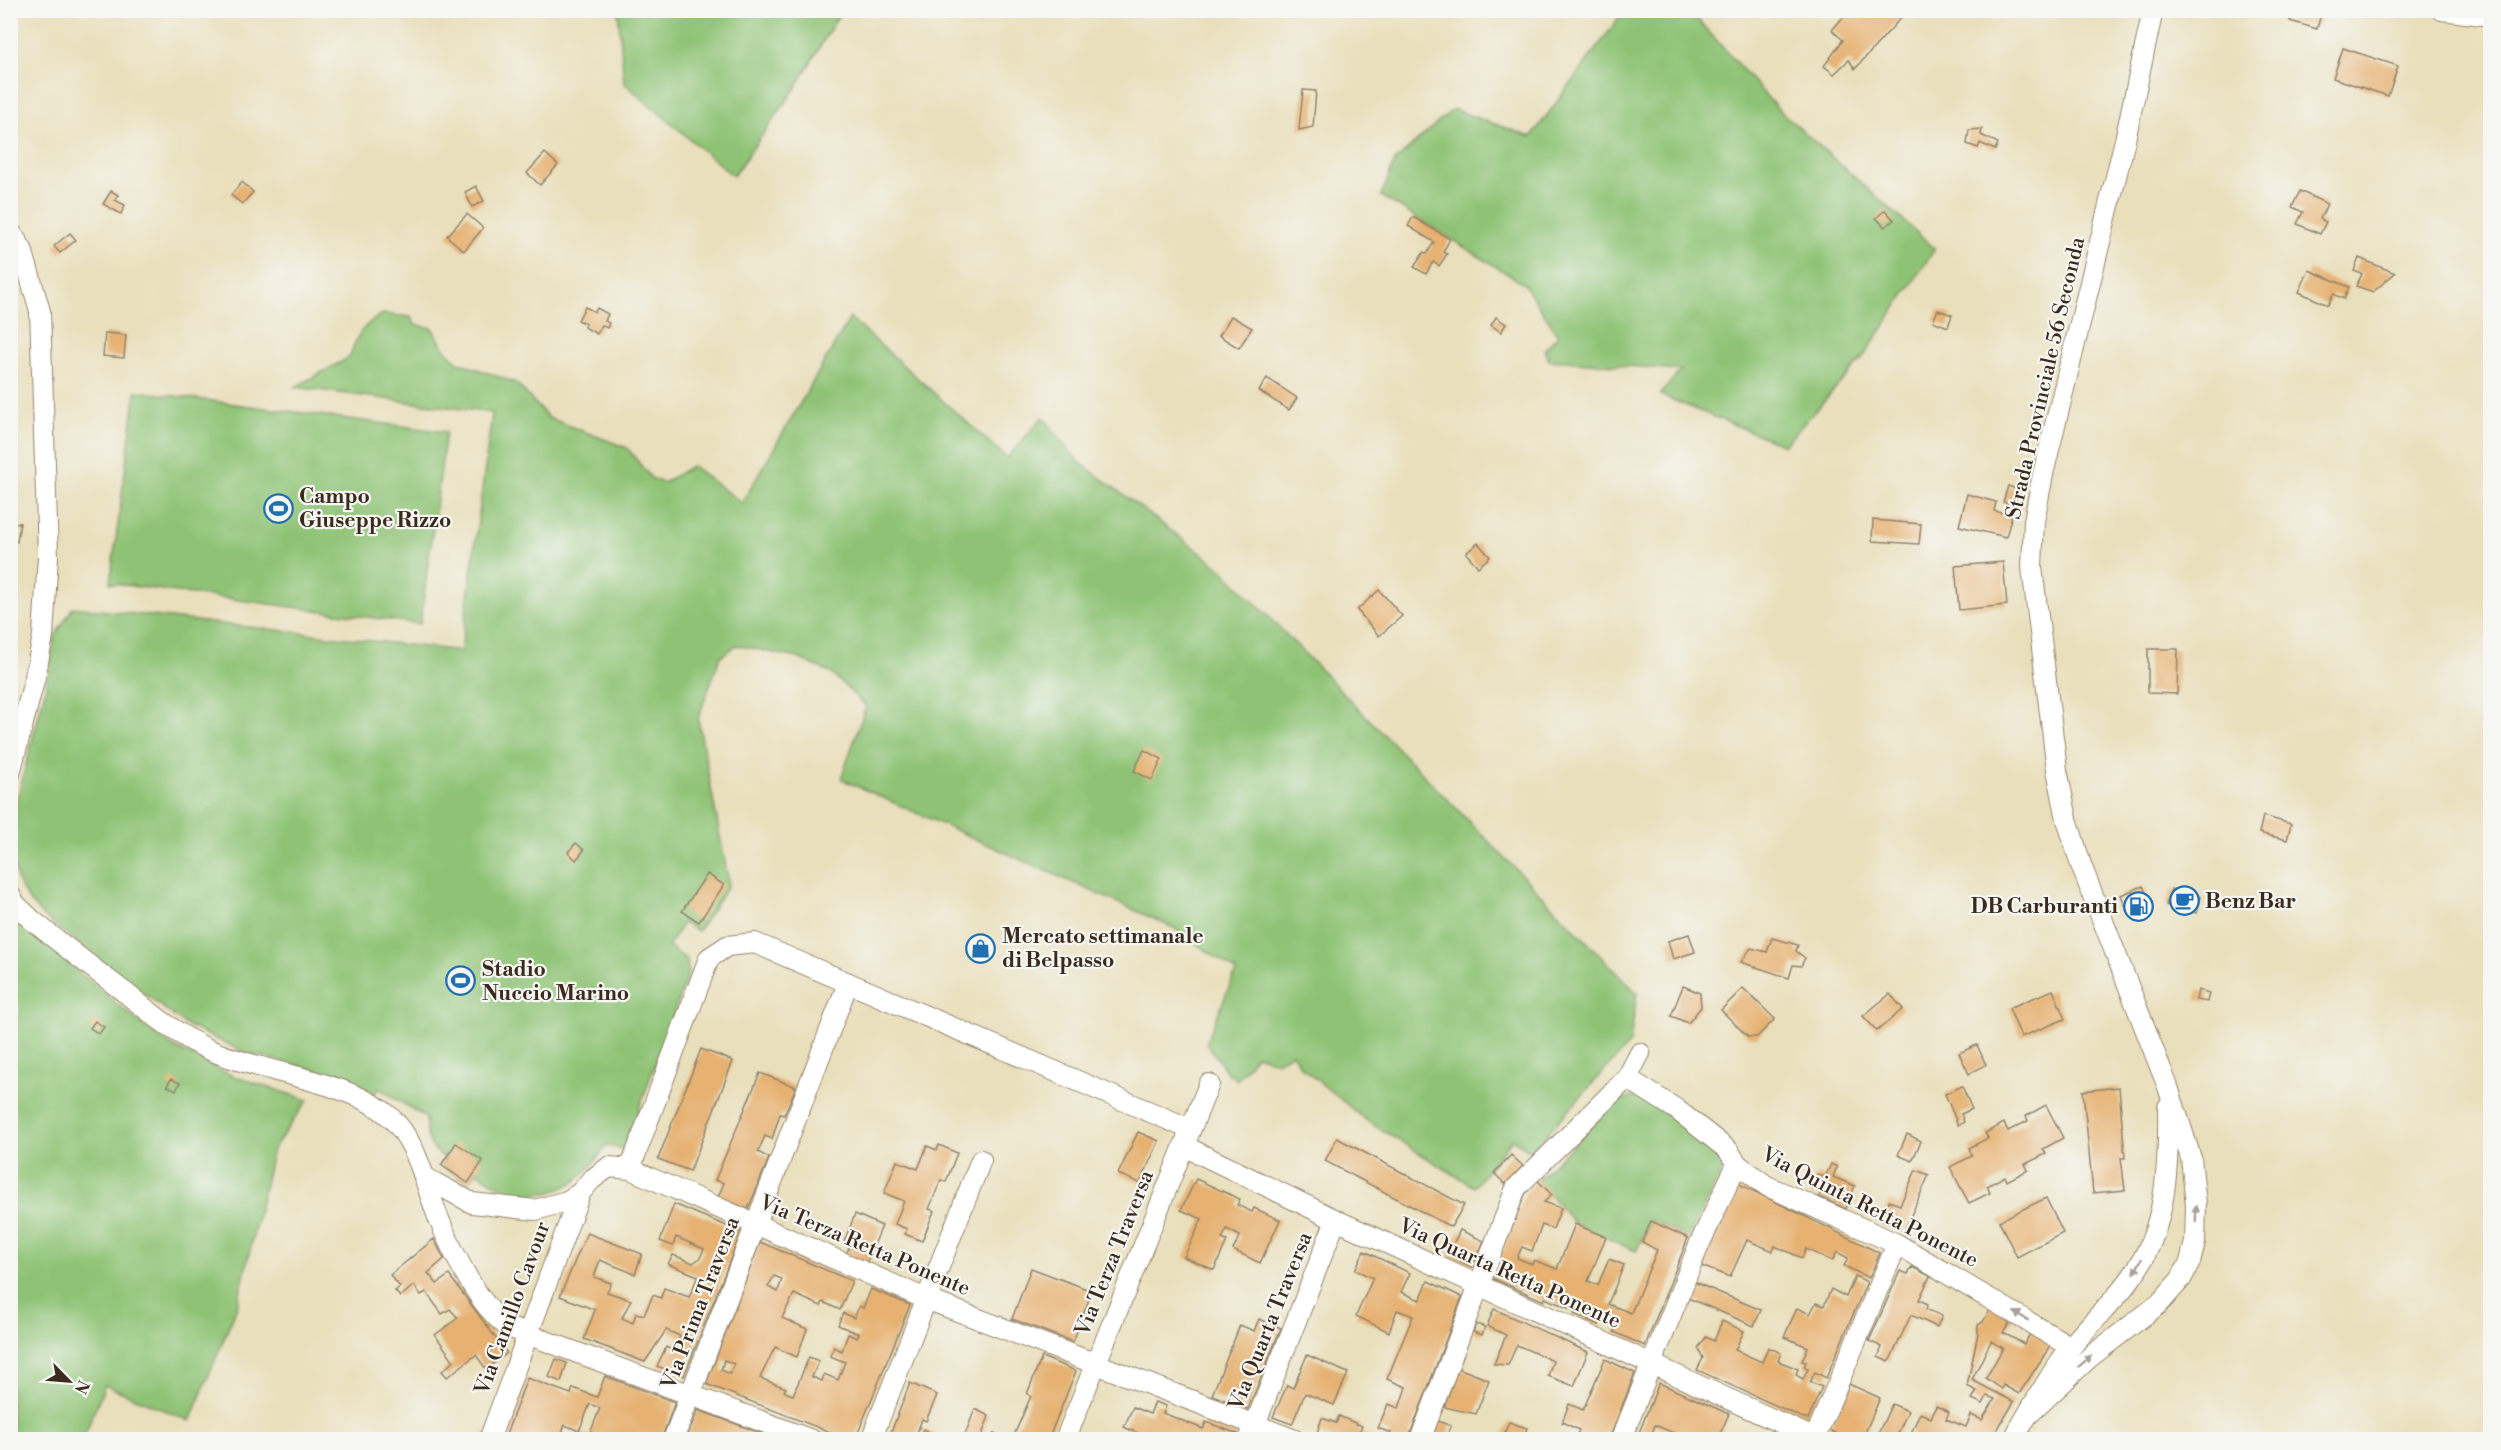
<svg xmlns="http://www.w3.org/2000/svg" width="2501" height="1450" font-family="'Libre Bodoni',serif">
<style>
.green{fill:#8ec375;stroke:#64764a;stroke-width:1.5}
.building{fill:#e6b171;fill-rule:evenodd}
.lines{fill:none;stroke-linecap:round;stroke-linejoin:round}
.minor-casing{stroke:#92846c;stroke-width:22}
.minor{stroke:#fff;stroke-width:20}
.oneway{fill:#a79f9a}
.labels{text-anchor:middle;stroke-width:4.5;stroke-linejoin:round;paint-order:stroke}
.street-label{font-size:21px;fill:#3b2a1e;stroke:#f6f6f2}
.poi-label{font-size:21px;font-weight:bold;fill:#3b2a1e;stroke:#f6f6f2;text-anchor:start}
</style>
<rect width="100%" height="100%" fill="#f6f6f2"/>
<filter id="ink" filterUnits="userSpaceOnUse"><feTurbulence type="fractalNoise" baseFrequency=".0167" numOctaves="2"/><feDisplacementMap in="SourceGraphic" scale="12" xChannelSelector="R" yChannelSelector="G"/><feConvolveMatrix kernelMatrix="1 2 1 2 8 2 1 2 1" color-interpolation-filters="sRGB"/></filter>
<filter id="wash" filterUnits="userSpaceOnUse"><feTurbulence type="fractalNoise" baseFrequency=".008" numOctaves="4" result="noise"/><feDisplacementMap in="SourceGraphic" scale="24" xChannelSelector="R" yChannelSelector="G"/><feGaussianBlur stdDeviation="1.35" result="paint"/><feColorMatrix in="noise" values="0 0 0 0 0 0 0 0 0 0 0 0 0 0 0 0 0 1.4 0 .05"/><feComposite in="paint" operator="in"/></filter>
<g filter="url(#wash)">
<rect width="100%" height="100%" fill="#e9dfbb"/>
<g class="green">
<polygon points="618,11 618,10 841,11 795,89 733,176 624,83"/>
<polygon points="1624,11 1690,11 1777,108 1935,249 1862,359 1784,445 1660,395 1681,370 1549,360 1544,350 1558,335 1524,284 1381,196 1395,161 1453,109 1531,137"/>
<path d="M 383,314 L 411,317 L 414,324 L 432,328 L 446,351 L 458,362 L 516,383 L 549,418 L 627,448 L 651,478 L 663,483 L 692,466 L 742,503 L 850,318 L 1007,458 L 1043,417 L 1078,461 L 1220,567 L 1637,993 L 1630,1043 L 1531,1151 L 1512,1139 L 1474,1187 L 1367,1121 L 1301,1067 L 1292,1053 L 1277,1062 L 1256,1055 L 1237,1080 L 1227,1072 L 1206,1043 L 1236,971 L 1172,927 L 841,779 L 866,706 L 831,673 L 798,658 L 737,645 L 720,657 L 698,719 L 729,884 L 698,931 L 683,923 L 668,946 L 687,960 L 688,974 L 624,1150 L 606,1145 C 599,1155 592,1168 583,1175 C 547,1205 511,1196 476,1172 L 468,1183 L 441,1165 L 445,1158 C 429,1149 425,1136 426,1118 L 379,1088 L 374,1095 L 364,1087 L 334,1075 L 244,1052 L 186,1025 L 44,917 L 30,902 L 18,883 L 12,857 L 11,833 L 15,807 L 45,691 L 55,636 L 73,607 L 461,651 L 492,413 L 295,387 L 350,357 C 356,335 363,325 383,314 Z"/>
<polygon points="136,391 446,432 420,624 110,583"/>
<polygon points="10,915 149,1030 176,1048 233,1076 308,1100 273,1149 237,1307 190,1421 105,1385 83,1439 17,1440 11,1437"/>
<polygon points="1635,1096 1645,1098 1722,1154 1726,1163 1688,1238 1651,1221 1636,1251 1575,1224 1537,1180 1617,1102"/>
</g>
<g id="blocks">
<g class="building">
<polygon points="1839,10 1908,10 1855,69 1849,60 1834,74 1824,66 1843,40 1832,30 1845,15"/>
<polygon points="2294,10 2322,10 2317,29 2290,21"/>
<polygon points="2343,48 2398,66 2388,96 2333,78"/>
<polygon points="1303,90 1316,91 1313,127 1299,130"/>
<polygon points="1982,129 1981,135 1998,143 1995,150 1980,143 1978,148 1967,144 1969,130"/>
<polygon points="545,153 558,165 540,185 527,173"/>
<polygon points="242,182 253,192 242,204 231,195"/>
<polygon points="476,186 484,201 472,207 465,192"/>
<polygon points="111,191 118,195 115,200 125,205 121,214 103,204"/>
<polygon points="2300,191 2327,204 2320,219 2326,222 2320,234 2297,224 2303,212 2292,207"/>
<polygon points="1885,210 1894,220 1885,227 1876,218"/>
<polygon points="467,214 483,228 464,251 447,236"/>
<polygon points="1413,217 1450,239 1443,252 1447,254 1439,266 1433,262 1426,274 1414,267 1424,252 1427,254 1434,242 1408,226"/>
<polygon points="70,233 76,240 60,253 54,246"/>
<polygon points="2359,258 2395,273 2373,292 2356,286 2362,274 2354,271"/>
<polygon points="2309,270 2349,287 2344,299 2333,294 2328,305 2299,292"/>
<polygon points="585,307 595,312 597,308 608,314 605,321 609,323 607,328 602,325 597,334 584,327 586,324 578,320"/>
<polygon points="1938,310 1952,315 1948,327 1933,321"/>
<polygon points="1231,316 1252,328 1239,348 1219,336"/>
<polygon points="1496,317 1506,324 1501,332 1491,325"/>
<polygon points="105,333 126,335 124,358 103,356"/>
<polygon points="1267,378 1297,398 1289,410 1259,391"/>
<polygon points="2008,486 2019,490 2014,505 2003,502"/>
<polygon points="1967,494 1996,502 1994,511 2012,515 2006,537 1959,526"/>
<polygon points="1873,520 1921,524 1919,544 1872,541"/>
<polygon points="10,522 20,523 17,542 10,541"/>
<polygon points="1478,543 1490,557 1478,567 1466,553"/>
<polygon points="2003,562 2007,605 1959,610 1955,566"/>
<polygon points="1379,590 1402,616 1379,636 1357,610"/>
<polygon points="2148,649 2178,649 2177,694 2148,693"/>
<polygon points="1144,750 1162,759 1152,780 1134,771"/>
<polygon points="2263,816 2291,824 2287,840 2259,833"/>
<polygon points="576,843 584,850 576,860 568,852"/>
<polygon points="707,874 724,885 699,922 682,911"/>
<polygon points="2143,886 2150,903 2128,912 2121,895"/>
<polygon points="2171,889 2201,897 2197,913 2166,905"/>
<polygon points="1689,934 1695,952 1673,959 1668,941"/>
<polygon points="1772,938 1798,945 1796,951 1805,958 1801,966 1793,965 1789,978 1741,962 1751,948 1767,952"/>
<polygon points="1683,986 1700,993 1701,1007 1688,1023 1671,1016"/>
<polygon points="1743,988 1775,1019 1757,1037 1748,1037 1721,1010"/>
<polygon points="2053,990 2065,1019 2021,1037 2009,1008"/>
<polygon points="2198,990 2209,993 2207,1002 2196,1000"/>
<polygon points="1890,994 1903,1009 1877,1031 1863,1016"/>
<polygon points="95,1021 104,1027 99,1034 90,1028"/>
<polygon points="1977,1045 1986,1065 1969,1074 1959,1053"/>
<polygon points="701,1049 733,1061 690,1171 658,1159"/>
<polygon points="760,1073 796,1087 784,1115 780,1114 772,1139 765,1136 758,1152 769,1158 748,1209 718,1197 724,1183 715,1180"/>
<polygon points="171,1079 180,1083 176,1090 167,1086"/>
<polygon points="1962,1086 1972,1109 1961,1114 1964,1122 1958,1125 1945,1094"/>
<polygon points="2119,1087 2125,1158 2121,1158 2125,1190 2093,1193 2083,1091"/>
<polygon points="2046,1105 2063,1138 2043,1149 2046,1154 2025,1164 2028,1170 2007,1181 2005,1176 1987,1186 1990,1193 1969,1203 1950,1167 1972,1156 1969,1148 1988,1138 1985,1133 2004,1123 2008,1131 2028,1121 2026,1116"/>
<polygon points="1138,1132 1159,1141 1140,1183 1118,1174"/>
<polygon points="1907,1134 1921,1141 1912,1161 1898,1155"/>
<polygon points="1337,1138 1464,1205 1451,1227 1325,1161"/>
<polygon points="456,1143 483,1161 468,1183 441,1165"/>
<polygon points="939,1145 957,1153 946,1182 941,1180 929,1209 934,1211 922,1241 905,1234 907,1229 895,1224 904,1201 884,1193 897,1161 918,1169 927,1146 937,1150"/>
<polygon points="1511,1155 1523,1166 1505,1184 1494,1173"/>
<polygon points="1831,1164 1837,1167 1833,1177 1855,1186 1846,1209 1819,1197 1821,1192 1811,1188 1817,1174 1825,1177"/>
<polygon points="1916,1170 1929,1175 1904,1231 1881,1220 1889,1201 1900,1205"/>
<polygon points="1196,1179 1240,1199 1237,1205 1252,1212 1254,1208 1280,1220 1260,1263 1233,1250 1240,1236 1227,1229 1222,1239 1227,1241 1214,1270 1184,1257 1202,1219 1181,1210"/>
<polygon points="1537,1180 1552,1195 1544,1202 1561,1208 1553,1229 1542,1225 1532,1251 1522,1247 1517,1258 1532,1264 1534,1260 1557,1269 1575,1224 1606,1237 1588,1281 1598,1285 1609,1259 1624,1265 1608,1304 1631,1313 1657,1250 1642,1242 1651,1221 1688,1238 1645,1346 1614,1332 1620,1320 1604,1313 1599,1325 1574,1314 1575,1311 1545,1298 1544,1301 1492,1278 1525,1194"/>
<polygon points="1735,1182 1880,1253 1869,1278 1844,1266 1848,1258 1837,1252 1832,1261 1806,1249 1802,1258 1775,1246 1773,1251 1747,1240 1730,1277 1701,1266"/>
<polygon points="2046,1198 2063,1233 2017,1257 1999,1221"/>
<polygon points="674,1204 741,1232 684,1376 657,1366 666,1347 674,1351 680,1336 666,1330 645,1362 584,1339 595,1310 560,1296 587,1233 642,1254 635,1274 600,1260 594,1277 611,1283 607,1292 631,1300 622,1318 633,1323 636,1313 644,1315 653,1295 661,1298 664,1288 689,1297 698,1276 668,1264 673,1255 693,1263 700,1258 704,1249 676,1237 673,1246 660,1241"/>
<polygon points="855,1214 882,1226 866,1264 846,1255 850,1244 844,1242"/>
<polygon points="1460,1230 1484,1241 1472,1267 1448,1255"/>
<polygon points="434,1239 444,1259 428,1273 437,1284 449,1275 507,1353 486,1369 476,1355 447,1377 442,1371 454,1361 435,1335 458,1318 450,1309 442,1314 426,1292 421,1295 414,1285 400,1297 395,1291 400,1287 390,1275"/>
<path d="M 760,1242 L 852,1281 L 840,1310 L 823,1302 L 821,1306 L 794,1294 L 782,1318 L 807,1329 L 797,1357 L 775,1347 L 760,1378 L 786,1388 L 784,1391 L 787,1393 L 793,1395 L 809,1357 L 819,1361 L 812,1377 L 822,1381 L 824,1374 L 838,1380 L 845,1362 L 830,1356 L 834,1347 L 842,1351 L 848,1334 L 857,1338 L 859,1334 L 838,1325 L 843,1313 L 854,1318 L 859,1306 L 863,1308 L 871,1289 L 910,1305 L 855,1440 L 850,1440 L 706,1384 ZM 774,1276 L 782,1279 L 778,1292 L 768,1287 ZM 724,1360 L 734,1364 L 730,1374 L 721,1370 Z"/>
<polygon points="1364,1251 1410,1273 1401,1292 1420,1300 1428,1281 1462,1297 1408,1440 1388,1440 1391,1433 1378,1428 1388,1404 1399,1408 1406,1387 1387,1379 1413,1316 1397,1310 1389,1332 1356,1316 1373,1278 1355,1270"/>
<polygon points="1912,1267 1930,1276 1919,1300 1928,1304 1926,1309 1942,1316 1937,1327 1911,1315 1889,1362 1878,1357 1882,1347 1869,1341 1900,1271 1908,1274"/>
<polygon points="1031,1268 1092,1291 1073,1342 1012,1319"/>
<polygon points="1855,1276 1867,1282 1826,1378 1815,1372 1810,1382 1822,1387 1808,1420 1697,1370 1703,1358 1698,1348 1706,1337 1714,1341 1722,1321 1744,1331 1735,1350 1762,1362 1768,1347 1781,1353 1778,1361 1798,1369 1796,1375 1803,1379 1808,1369 1804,1367 1806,1362 1802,1361 1808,1347 1784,1337 1797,1308 1810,1314 1816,1303 1824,1306 1831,1289 1846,1297"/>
<polygon points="1694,1282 1761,1310 1754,1326 1688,1298"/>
<polygon points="1992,1306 2013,1318 2003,1333 2024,1344 2033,1329 2053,1342 2019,1394 2003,1385 2002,1389 1986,1378 2003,1348 1991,1341 1972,1380 2014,1402 1991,1440 1908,1440 1920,1413 1931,1418 1936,1406 1949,1412 1946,1419 1966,1427 1971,1415 1982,1420 1995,1399 1987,1396 1983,1404 1972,1399 1977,1391 1967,1386 1978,1333 1978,1325 1983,1322"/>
<polygon points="1494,1309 1588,1352 1574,1386 1548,1376 1553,1361 1517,1345 1508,1365 1494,1364 1506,1335 1487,1326"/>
<polygon points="1259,1319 1281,1328 1248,1409 1212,1395 1240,1325 1254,1331"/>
<polygon points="1476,1324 1485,1327 1482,1335 1473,1332"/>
<polygon points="1307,1355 1348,1373 1334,1405 1305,1393 1292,1424 1273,1417 1287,1385 1293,1388"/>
<polygon points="1042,1357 1076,1371 1048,1440 1012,1440 1031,1396 1027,1394"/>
<polygon points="556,1359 567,1363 561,1382 549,1377"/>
<polygon points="1605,1359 1635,1373 1609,1440 1575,1440 1579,1430 1562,1422 1569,1404 1583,1410"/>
<polygon points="1458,1368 1489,1380 1476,1414 1444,1407"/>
<polygon points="605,1376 675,1402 661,1440 576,1440 579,1431 589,1436 600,1408 590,1404 579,1431 565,1425 559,1440 504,1440 527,1378 571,1394 573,1388 597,1397"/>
<polygon points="910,1383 937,1395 926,1421 922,1419 917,1433 921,1434 923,1429 947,1440 888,1440"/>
<polygon points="1659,1383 1729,1414 1717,1440 1680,1440 1681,1436 1655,1425 1652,1434 1664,1440 1636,1440"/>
<polygon points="1849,1384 1880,1398 1862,1440 1849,1440 1829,1430"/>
<polygon points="1155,1402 1166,1406 1163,1413 1203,1429 1206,1422 1238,1434 1235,1440 1153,1440 1124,1427 1133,1407 1150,1414"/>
<polygon points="1892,1404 1908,1411 1895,1440 1875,1440"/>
<polygon points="975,1409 989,1416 980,1440 963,1440"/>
<polygon points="698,1410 777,1439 777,1440 686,1440"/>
<polygon points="1339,1416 1362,1426 1359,1432 1379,1440 1334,1440 1317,1433 1322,1418 1336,1423"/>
<polygon points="1438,1421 1451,1426 1446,1440 1431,1440"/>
<polygon points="1509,1422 1527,1428 1523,1440 1502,1440"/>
<polygon points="994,1433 1010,1439 1010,1440 991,1440"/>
</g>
</g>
</g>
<g filter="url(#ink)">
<use href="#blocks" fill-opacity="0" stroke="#92846c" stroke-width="1.5"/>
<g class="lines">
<defs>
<g id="minor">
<polyline points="2442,10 2490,16"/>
<polyline points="10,231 22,249 40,311 48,556 43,636 35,677 10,773"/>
<path d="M 10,895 L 15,904 L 33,921 C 64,946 95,970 127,994 C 153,1015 179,1036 210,1050 C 261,1073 348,1080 389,1116 C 417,1140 425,1184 438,1217 C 453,1253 477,1304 508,1327 L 812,1440"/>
<polyline points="1627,1078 1676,1109 1728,1150 1737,1164 1767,1186 1897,1244 2071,1347"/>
<polyline points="1184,1146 1336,1220 1818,1440"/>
<polyline points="630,1169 709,958 727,946 755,943 1190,1129"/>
<polyline points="424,1177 472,1203 535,1210 567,1201 580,1193 591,1180 609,1167 630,1169 926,1299 1295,1440"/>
<polyline points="2027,1416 2090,1357 2159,1304 2181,1279 2190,1262 2195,1242 2196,1205 2191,1158 2168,1087 2081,865 2067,819 2057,770 2032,567 2034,521 2043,474 2125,140 2153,10"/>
<polyline points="489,1440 580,1193"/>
<polyline points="673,1440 848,983"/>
<polyline points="871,1440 981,1160"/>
<polyline points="1065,1440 1209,1084"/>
<polyline points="1249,1440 1336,1220"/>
<polyline points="1420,1440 1516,1188 1627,1078 1640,1053"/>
<polyline points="1621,1440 1699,1245 1737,1164"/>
<polyline points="1814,1440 1897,1244"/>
<path d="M 2013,1440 C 2031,1409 2049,1375 2071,1347 C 2090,1323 2113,1303 2131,1278 C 2167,1230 2169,1164 2168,1107"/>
</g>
</defs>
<use href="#minor" class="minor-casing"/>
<use href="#minor" class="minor"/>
</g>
<defs><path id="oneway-solid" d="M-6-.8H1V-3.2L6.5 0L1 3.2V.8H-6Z" transform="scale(1.5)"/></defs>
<g class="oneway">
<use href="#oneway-solid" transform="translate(2196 1214) rotate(-88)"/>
<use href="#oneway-solid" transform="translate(2138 1266) rotate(117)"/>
<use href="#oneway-solid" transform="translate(2021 1316) rotate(-149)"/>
<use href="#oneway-solid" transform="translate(2085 1361) rotate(-42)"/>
</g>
</g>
<defs>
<symbol id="stadium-ring" viewBox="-11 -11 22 22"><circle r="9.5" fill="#f6f6f2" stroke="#1f6fb2" stroke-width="1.5"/><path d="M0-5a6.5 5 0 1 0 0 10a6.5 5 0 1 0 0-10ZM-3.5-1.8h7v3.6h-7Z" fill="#1f6fb2"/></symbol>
<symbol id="cafe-ring" viewBox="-11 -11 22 22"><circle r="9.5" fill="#f6f6f2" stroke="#1f6fb2" stroke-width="1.5"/><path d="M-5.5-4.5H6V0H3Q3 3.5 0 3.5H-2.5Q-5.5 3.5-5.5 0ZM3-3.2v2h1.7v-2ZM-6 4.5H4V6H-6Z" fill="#1f6fb2"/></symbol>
<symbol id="fuel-ring" viewBox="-11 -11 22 22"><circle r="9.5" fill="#f6f6f2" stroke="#1f6fb2" stroke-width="1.5"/><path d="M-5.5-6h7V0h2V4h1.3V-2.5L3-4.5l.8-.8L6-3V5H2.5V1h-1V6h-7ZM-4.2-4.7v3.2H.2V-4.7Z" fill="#1f6fb2"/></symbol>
<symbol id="shop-ring" viewBox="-11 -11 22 22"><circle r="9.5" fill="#f6f6f2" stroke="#1f6fb2" stroke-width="1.5"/><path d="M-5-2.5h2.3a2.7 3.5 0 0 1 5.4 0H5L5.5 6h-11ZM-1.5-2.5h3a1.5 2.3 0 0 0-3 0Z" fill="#1f6fb2"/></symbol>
</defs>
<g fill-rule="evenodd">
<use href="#stadium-ring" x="262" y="492" width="33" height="33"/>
<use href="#cafe-ring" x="2168" y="884" width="33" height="33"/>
<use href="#fuel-ring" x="2122" y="890" width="33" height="33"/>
<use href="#shop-ring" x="964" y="932" width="33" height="33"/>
<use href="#stadium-ring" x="444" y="964" width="33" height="33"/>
</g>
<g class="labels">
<g class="street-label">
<text transform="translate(2045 378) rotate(-77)" y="7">Strada Provinciale 56 Seconda</text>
<text transform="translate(1870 1207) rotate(27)" y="7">Via Quinta Retta Ponente</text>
<text transform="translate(865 1245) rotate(23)" y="7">Via Terza Retta Ponente</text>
<text transform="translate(1114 1253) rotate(-68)" y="7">Via Terza Traversa</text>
<text transform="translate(1510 1273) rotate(24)" y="7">Via Quarta Retta Ponente</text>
<text transform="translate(700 1303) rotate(-69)" y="7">Via Prima Traversa</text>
<text transform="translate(512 1308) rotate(-70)" y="7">Via Camillo Cavour</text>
<text transform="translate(1270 1321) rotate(-68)" y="7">Via Quarta Traversa</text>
</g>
<g class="poi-label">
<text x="299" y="503">Campo<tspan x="299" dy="24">Giuseppe Rizzo</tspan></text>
<text x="2205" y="908">Benz Bar</text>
<text x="2118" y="913" text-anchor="end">DB Carburanti</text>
<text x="1002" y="943">Mercato settimanale<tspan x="1002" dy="24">di Belpasso</tspan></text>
<text x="482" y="976">Stadio<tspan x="482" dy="24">Nuccio Marino</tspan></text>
</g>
</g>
<rect width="2501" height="1450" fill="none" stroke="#f6f6f2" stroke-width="36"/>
<g transform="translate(69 1381) rotate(115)" stroke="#f6f6f2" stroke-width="4.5" paint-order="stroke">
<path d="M0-4.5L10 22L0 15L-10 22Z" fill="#3b2a1e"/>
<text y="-9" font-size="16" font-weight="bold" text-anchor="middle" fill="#3b2a1e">N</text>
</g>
</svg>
